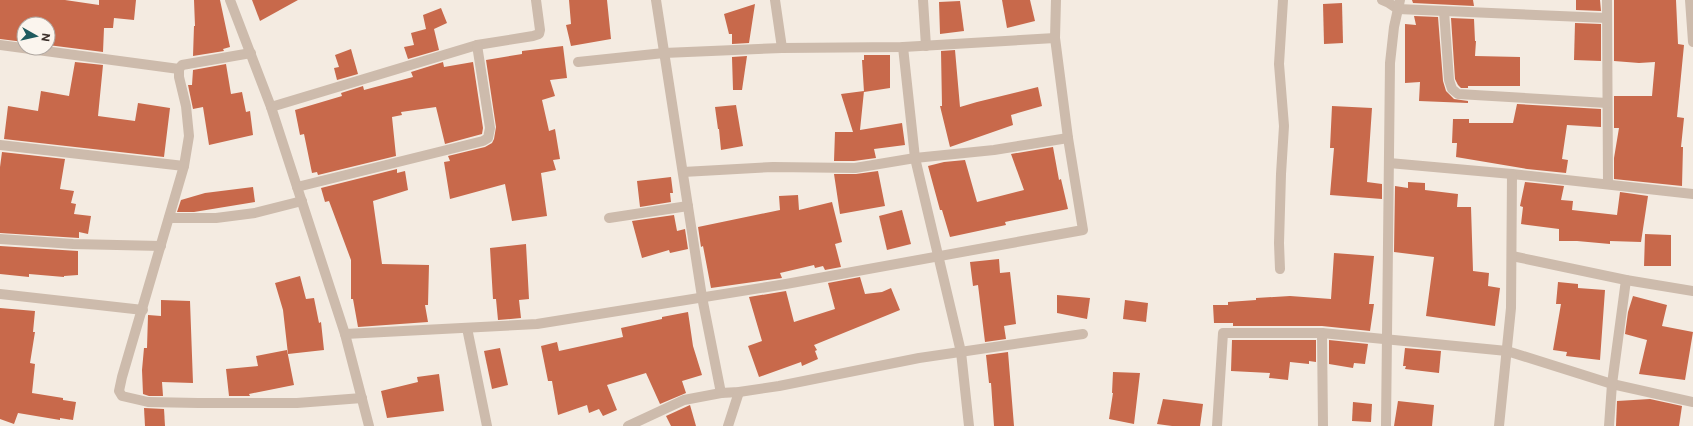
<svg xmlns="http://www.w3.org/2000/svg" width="1693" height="426" font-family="Commissioner,sans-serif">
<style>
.building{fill:#c8694b}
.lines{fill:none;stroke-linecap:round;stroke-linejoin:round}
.minor{stroke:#cdbbac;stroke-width:10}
</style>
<rect width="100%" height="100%" fill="#f4ebe1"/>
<g class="building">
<polygon points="0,0 65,0 99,5 99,0 136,0 134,20 114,18 113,28 104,28 103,52 48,45 48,24 24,24 24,42 0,39"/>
<polygon points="194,0 220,0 230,47 223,49 224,51 193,56 194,26 195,26"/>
<polygon points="252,0 298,0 260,21"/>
<polygon points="569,0 607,0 611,39 571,46 566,25 571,24"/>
<polygon points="1002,0 1030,0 1035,21 1007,28"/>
<polygon points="1412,0 1473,0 1474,6 1413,3"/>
<polygon points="1576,0 1600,0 1601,11 1576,10"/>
<polygon points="1614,0 1676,0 1678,44 1684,45 1677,117 1684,118 1681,147 1683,147 1682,186 1614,179 1614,158 1619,128 1614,128 1614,96 1652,96 1655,62 1639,63 1614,61"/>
<polygon points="960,1 964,31 940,34 939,2"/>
<polygon points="1342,3 1343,43 1324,44 1323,4"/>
<polygon points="755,4 749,43 732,44 732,34 729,34 724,14"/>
<polygon points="441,8 447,23 434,29 439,50 408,59 404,47 414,45 411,33 426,29 423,15"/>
<polygon points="1414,16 1438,17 1443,81 1446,91 1454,99 1468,101 1468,103 1419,101 1420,82 1405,83 1405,24 1416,25"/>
<polygon points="1451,18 1474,19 1475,41 1476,41 1475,56 1520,57 1520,86 1468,86 1468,88 1461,88 1458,85 1455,79"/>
<polygon points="1575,23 1601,24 1601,61 1574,60"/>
<polygon points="563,46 567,78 550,80 555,96 542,100 549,131 555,129 560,159 553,160 556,170 541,173 547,216 512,221 505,184 450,199 444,162 450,161 448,156 485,147 492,143 494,139 496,127 486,60 522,54 522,51"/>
<polygon points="351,49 358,74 337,80 334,68 339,67 335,55"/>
<polygon points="955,50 960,107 977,102 1038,87 1042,106 1011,115 1013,125 950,147 940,106 942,106 941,51"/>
<polygon points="864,55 890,55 890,88 864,92 862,60 864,60"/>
<polygon points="747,56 742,90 733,90 732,57"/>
<polygon points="75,62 103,65 98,116 135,121 138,103 170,108 164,157 4,139 8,106 38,111 41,91 69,96"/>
<polygon points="443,62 444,67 473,62 483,128 482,134 445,144 436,107 401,112 402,115 392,117 396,156 318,175 317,172 312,173 304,134 300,135 295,110 342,96 341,93 363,86 364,90 413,77 411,72"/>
<polygon points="226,64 231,94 242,92 246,112 250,111 253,135 209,145 203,107 193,109 188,85 192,85 193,70"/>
<polygon points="864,91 860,130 902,123 905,145 874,149 876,158 854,161 834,161 835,132 853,132 841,94"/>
<polygon points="1517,104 1601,109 1601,127 1567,125 1562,159 1568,160 1566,173 1527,169 1456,157 1457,143 1452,143 1453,119 1469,119 1469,123 1513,123"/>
<polygon points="736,105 743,146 721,150 719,129 718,129 715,107"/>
<polygon points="1332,106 1372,108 1367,182 1382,184 1382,199 1330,195 1334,148 1330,148"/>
<polygon points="1053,147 1059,180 1061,179 1068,209 1005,222 1006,225 950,237 942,210 940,210 928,166 944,162 965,160 977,202 1024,190 1011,154"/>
<polygon points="2,152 65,159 60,189 74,191 71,203 76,204 74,214 91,216 88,234 79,232 79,238 0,233 0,167"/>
<polygon points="397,169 397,173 405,171 408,190 373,201 382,264 429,265 428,305 425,305 428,322 358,327 353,299 351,299 351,260 329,201 325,202 321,188"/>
<polygon points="878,171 885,206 840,214 834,174 856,174"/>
<polygon points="671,177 673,193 670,193 671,202 640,207 637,181"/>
<polygon points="1408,182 1425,183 1425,190 1458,194 1457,207 1471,207 1473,271 1489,273 1488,286 1500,288 1495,326 1426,316 1434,257 1394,252 1395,186 1408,188"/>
<polygon points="1525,182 1564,186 1561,200 1573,201 1572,210 1617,215 1620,192 1648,196 1641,242 1610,241 1610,244 1577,241 1559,241 1559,229 1521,224 1523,207 1520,206"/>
<polygon points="253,187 255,202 194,212 177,212 181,200 205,193"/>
<polygon points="798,195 799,210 832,202 842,242 835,244 841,267 825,270 823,266 815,268 814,265 780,273 782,278 711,288 703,246 701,247 698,227 780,210 779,196"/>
<polygon points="902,210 911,244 887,250 879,216"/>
<polygon points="674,215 677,231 685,229 688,249 670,253 669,250 642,258 632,221"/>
<polygon points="1645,234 1671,235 1671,266 1644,266"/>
<polygon points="526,244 529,299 519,300 521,318 498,320 496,299 493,299 490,248"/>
<polygon points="0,246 78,251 78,275 64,276 64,277 29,274 29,277 0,274"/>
<polygon points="1334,253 1374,256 1369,304 1374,304 1370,331 1322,326 1233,326 1233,323 1214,323 1213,305 1228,305 1228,302 1256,300 1256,298 1290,296 1331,299"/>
<polygon points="999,259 1000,273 1010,272 1016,324 1004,326 1006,339 985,342 978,285 973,286 970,262"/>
<polygon points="300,276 306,299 314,298 319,323 321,322 324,350 288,354 283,310 275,283"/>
<polygon points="860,277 865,294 882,292 891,288 900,310 814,345 817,350 815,351 818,359 802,366 801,362 759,377 748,346 762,341 749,297 786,291 794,322 835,309 828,283"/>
<polygon points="1558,282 1578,284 1578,288 1605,290 1600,360 1566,356 1567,352 1553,350 1561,304 1556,304"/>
<polygon points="1057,295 1090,298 1087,319 1057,313"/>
<polygon points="1633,296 1667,305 1662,326 1693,332 1685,380 1639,374 1647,340 1625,334 1628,312"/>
<polygon points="161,300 190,301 193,383 162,382 163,396 149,396 143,394 142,370 144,348 147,348 148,315 161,316"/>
<polygon points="1125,300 1148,303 1146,322 1123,319"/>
<polygon points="0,308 35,311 33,332 35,332 30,363 35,364 32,393 63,398 63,400 76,402 73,420 60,418 60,420 18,413 14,424 0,419"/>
<polygon points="688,312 693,346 702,375 682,381 686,393 660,404 646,373 607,385 617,410 603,416 599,409 589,413 587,405 558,415 552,381 548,381 541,346 557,342 559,351 623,337 621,328 662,319 662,317"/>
<polygon points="1232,340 1316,340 1316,362 1309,361 1309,364 1290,362 1288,380 1269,378 1270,373 1231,371"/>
<polygon points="1329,340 1368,344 1365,364 1354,363 1353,368 1329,364"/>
<polygon points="500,348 508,385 492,389 484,351"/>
<polygon points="1405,348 1441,351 1439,373 1405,369 1406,366 1403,366"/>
<polygon points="287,350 294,385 249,394 250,396 229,396 226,369 258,366 256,356"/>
<polygon points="1008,352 1014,426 994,426 991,383 989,383 986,355"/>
<polygon points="1113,372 1140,373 1134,424 1109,419 1113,393 1112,393"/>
<polygon points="439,374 444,411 387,418 381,391 418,382 417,377"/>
<polygon points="1163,399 1203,404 1200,426 1172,426 1157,424"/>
<polygon points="1650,399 1682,406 1679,426 1616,426 1617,401"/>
<polygon points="1398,401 1434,405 1432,426 1394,426"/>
<polygon points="1353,402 1372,404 1371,422 1352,421"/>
<polygon points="690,405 696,426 671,426 666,416"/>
<polygon points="144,408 164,409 165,426 145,426"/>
</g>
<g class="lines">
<g class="minor">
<polyline points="230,0 271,107 345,334 369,426"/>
<polyline points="656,0 702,297 721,393"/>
<polyline points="923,0 926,46"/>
<polyline points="1382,0 1389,3 1398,9 1607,18"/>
<polyline points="1607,0 1608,184"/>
<polyline points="1690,0 1693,42"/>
<polyline points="1444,11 1449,80 1452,89 1458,94 1607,103"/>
<polyline points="0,45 179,69"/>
<polyline points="903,47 915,158 961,352 969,426"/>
<polyline points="782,48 903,47 1055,38"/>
<polyline points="251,53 182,65 179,69 179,77 186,106 189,136 184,166 122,377 119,391 122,396 148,402 198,403 297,403 362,398"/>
<polyline points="578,62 664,53 782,48 775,0"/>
<polyline points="271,107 477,45 533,36 539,34 540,30 536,0"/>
<polyline points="0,145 184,166"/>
<polyline points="1389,163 1512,174 1693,194"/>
<polyline points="683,172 773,167 855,168 915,158 994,150 1068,138"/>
<polyline points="297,187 483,141 488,138 490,128 477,45"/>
<polyline points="169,218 216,218 255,213 302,201"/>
<polyline points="609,218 688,206"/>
<polyline points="0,239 73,244 161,246"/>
<polyline points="1512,256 1626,280 1693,291"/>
<polyline points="1280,269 1279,243 1281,174 1284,126 1279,64 1283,0"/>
<polyline points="0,294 143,310"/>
<polyline points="467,328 487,426"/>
<polyline points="1322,333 1323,426"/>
<polyline points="345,334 537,324 786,284 1083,230 1068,138 1055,38 1056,0"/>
<polyline points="628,426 684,400 721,393 739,392 779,386 919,358 1083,334"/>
<polyline points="728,426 739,392"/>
<polyline points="1217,426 1223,333 1322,333 1507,351 1612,384 1693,402"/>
<polyline points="1386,426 1390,63 1394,27 1400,0"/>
<polyline points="1499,426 1511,308 1512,174"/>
<polyline points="1609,426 1612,384 1626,280"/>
</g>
</g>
<g transform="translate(36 36) rotate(98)"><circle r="19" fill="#fbf5ee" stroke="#aea6a0"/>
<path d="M0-3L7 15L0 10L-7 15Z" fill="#1f5a5e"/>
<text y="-6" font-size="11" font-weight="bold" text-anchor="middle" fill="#3b302b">N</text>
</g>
</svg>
